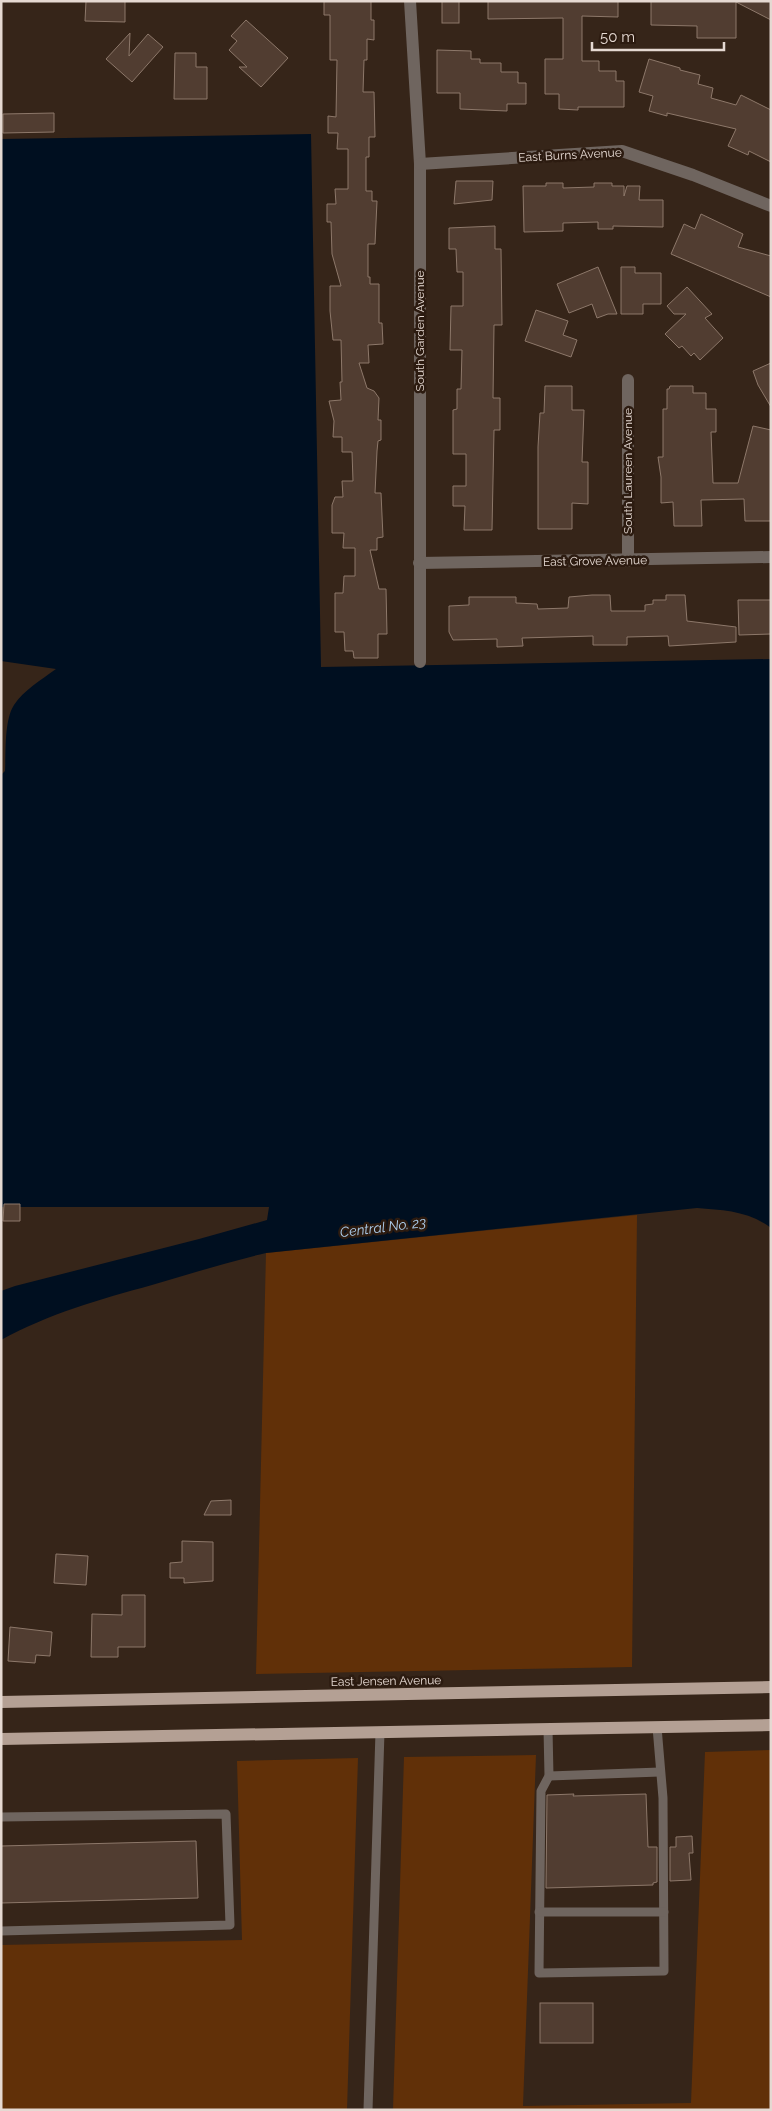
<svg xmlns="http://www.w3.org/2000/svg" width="772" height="2111" font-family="Raleway,sans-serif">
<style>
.green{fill:#613008}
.water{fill:#000f20}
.building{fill:#513d31;stroke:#8d786a}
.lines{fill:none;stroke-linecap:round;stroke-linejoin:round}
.lane{stroke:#6f655f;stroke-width:9}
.street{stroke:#6f655f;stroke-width:12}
.primary{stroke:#b4a094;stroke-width:12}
.labels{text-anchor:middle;stroke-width:5;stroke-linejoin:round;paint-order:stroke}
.street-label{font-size:12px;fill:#e5d9d2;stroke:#2c1b10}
.water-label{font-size:14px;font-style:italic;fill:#aecfef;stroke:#2c1b10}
</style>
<rect width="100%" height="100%" fill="#362519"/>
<g class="green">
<polygon points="637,1215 632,1667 256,1674 266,1253"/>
<polygon points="771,1750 771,2110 393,2110 404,1757 536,1755 523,2106 691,2103 705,1752"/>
<polygon points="358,1758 347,2110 1,2110 1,1945 242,1940 237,1761"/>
</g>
<path class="water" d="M 311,134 L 321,667 L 771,659 L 771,1228 C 749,1211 723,1210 697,1208 L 266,1253 C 227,1262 190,1274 152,1285 C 101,1299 48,1314 1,1340 L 1,1291 L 15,1286 L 199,1239 L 267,1220 L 269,1207 L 1,1207 L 1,775 L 5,771 C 6,753 4,720 14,705 C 24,690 41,680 56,669 L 1,661 L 1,139 Z"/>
<g class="building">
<polygon points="86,1 125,1 125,22 85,21"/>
<polygon points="324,1 371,1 371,20 374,20 374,40 367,39 367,60 364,60 363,92 374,92 375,137 369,137 369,157 366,157 366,191 372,191 372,201 377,201 375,244 368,244 368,277 370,277 370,284 379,284 379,323 382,323 383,344 368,345 369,363 359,363 367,388 374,391 379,398 378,420 381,420 381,440 378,441 377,451 375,493 381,493 383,537 377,538 377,550 370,550 379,589 386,589 387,634 378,634 378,658 354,658 353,651 345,651 344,632 335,632 335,593 343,593 344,576 355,576 355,548 343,548 344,533 332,533 332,505 335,497 343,497 342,481 353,481 352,452 342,452 342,437 333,437 334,421 329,401 341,400 340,382 342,382 341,340 333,340 330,311 330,286 341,286 332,254 331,222 327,222 327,204 336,204 335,189 348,189 348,149 337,149 338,133 328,133 328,116 336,117 337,60 330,60 330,15 324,15"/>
<rect x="442" y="1" width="17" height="22"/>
<polygon points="488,1 618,1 618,17 582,16 582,61 599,61 599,71 616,71 616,81 624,81 624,107 578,107 578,110 559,109 559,94 545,94 545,59 563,59 563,18 488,19"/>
<polygon points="651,1 771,1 771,20 736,2 736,38 697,38 697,26 651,25"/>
<polygon points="246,20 288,58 261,87 239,67 247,67 229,50 237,41 231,36"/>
<polygon points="130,33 129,56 148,34 163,47 132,82 106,59"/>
<polygon points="437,50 471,51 471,59 480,59 480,63 501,63 501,72 518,72 518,83 526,83 526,104 507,104 507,111 460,109 460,93 437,93"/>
<polygon points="175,53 196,53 196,67 207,67 207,99 174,99"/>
<polygon points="649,59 680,68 680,70 700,75 698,84 713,88 711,98 736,105 741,95 771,110 771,162 749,151 748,155 728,146 736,129 667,113 667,116 649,111 653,96 639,92"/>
<polygon points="54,113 54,132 3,133 3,114"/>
<polygon points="456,181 493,181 492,200 454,204"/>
<polygon points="546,183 563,183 563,188 594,187 594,183 612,183 612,186 624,186 624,196 627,186 640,186 639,200 663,200 663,227 613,226 613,229 598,229 598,222 563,223 563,231 524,232 523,186 546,186"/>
<polygon points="701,214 743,234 738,247 771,256 771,297 671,254 684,224 695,229"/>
<polygon points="495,226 495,249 501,249 502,325 494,325 493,398 500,398 500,430 494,430 492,530 464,530 465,506 453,506 453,486 466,486 466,454 453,454 453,410 457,409 457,389 461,389 462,350 450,350 451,306 463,306 463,272 457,272 456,249 449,249 449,228"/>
<polygon points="598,267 617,314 608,314 597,318 592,304 569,313 557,284"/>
<polygon points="621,267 635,267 635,273 661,273 661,304 643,304 643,314 621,314"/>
<polygon points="687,287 712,314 705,318 723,338 700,360 694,353 691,356 682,346 679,348 665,334 686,314 674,314 667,306"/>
<polygon points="536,310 568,321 563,335 577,340 571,357 525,341"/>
<polygon points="771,363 771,407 758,385 753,371"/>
<polygon points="545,386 572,386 572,410 584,410 582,462 588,462 588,504 572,503 572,529 538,529 538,447 540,413 544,413"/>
<polygon points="670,386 693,386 693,393 706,393 706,409 716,409 716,432 711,432 713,483 738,483 753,426 771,430 771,521 745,521 744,499 701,500 702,526 674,526 673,502 661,503 661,477 658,457 663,457 663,409 667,409 667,389 669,389"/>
<polygon points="592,595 610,595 611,611 645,611 645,605 653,604 653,600 666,600 666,595 685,595 687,621 736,627 736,642 669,646 668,636 627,637 627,645 593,645 593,636 522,638 523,646 497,647 497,639 453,640 449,632 449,606 469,605 469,597 516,597 516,603 537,604 538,609 568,608 569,597"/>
<polygon points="738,600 771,600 771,634 739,635"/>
<polygon points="4,1204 20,1204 20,1221 3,1221"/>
<polygon points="231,1500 231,1515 204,1515 211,1501"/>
<polygon points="182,1541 213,1542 213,1581 184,1583 184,1578 170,1578 170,1563 182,1562"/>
<polygon points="56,1554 88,1556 86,1585 54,1583"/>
<polygon points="122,1595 145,1595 145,1647 118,1647 118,1657 91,1657 92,1614 122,1615"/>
<polygon points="10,1627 52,1632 50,1656 36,1655 35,1663 8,1661"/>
<polygon points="574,1794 573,1796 646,1794 648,1847 657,1847 657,1882 653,1883 653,1885 546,1888 547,1795"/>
<polygon points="692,1836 693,1853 689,1853 691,1880 670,1881 670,1847 676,1847 676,1837"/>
<polygon points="196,1841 198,1898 1,1903 1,1846"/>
<rect x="540" y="2003" width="53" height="40"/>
</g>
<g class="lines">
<g class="lane">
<polyline points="548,1729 549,1776 541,1791 539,1973 664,1971 663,1798 657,1727"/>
<polyline points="549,1776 660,1772"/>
<polyline points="1,1817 226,1814 230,1925 1,1931"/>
<polyline points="539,1912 664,1912"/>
<polyline points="368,2110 380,1732"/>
</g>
<g class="street">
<polyline points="410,1 420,164 420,662"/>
<polyline points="420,164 622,151 693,175 771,206"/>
<polyline points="628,561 628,380"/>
<polyline points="419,563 771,557"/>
</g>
<g class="primary">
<polyline points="1,1702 771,1687"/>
<polyline points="1,1739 771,1725"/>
</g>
</g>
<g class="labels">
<g class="street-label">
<text transform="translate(570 155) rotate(-3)" y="4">East Burns Avenue</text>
<text transform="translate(420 331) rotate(-90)" y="4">South Garden Avenue</text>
<text transform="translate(628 471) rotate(-90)" y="4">South Laureen Avenue</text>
<text transform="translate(595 561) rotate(-1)" y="4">East Grove Avenue</text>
<text transform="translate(386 1681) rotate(-1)" y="4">East Jensen Avenue</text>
</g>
<g class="water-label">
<text transform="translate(383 1227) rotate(-7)" y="5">Central No. 23</text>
</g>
</g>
<rect width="772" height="2111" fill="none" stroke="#e5d9d2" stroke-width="5"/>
<path d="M592 42v8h132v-8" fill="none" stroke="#e5d9d2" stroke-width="2.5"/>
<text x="600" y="42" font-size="15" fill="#e5d9d2" stroke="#2c1b10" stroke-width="4" paint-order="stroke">50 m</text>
</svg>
